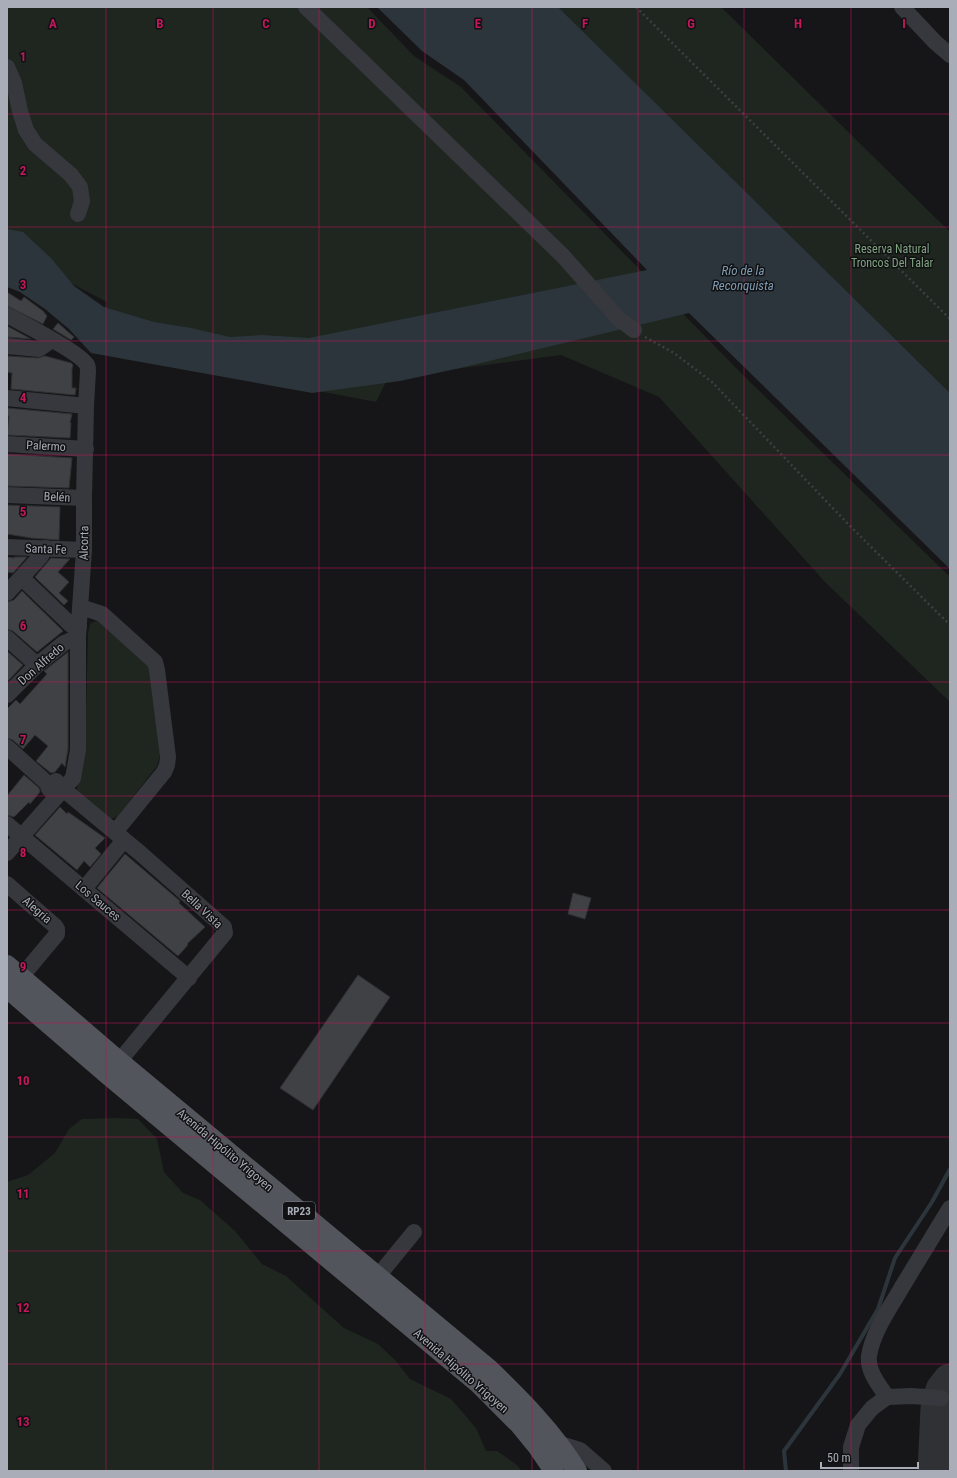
<svg xmlns="http://www.w3.org/2000/svg" width="957" height="1478" font-family="'Roboto Condensed',sans-serif">
<style>
.green{fill:#1e261f}
.water{fill:#2c353c}
.lines{fill:none;stroke-linecap:round;stroke-linejoin:round}
.stream{stroke:#2c353c;stroke-width:4}
.taxiway{stroke:#303135;stroke-width:35}
.building{fill:#404145;stroke:#303034}
.path{stroke:#3d3f44;stroke-width:2.5;stroke-dasharray:2 3;stroke-linecap:butt}
.minor{stroke:#37383d;stroke-width:16}
.major{stroke:#53555c;stroke-width:20}
.grid{fill:none;stroke:#c2185b;stroke-width:1;stroke-opacity:0.55}
.labels{text-anchor:middle;stroke-width:3;stroke-linejoin:round;paint-order:stroke}
.shield{fill:#111113;stroke:#7b7e86;stroke-width:1}
.shield-label{font-size:11px;font-weight:bold;fill:#a8adb8}
.park-label{font-size:12px;fill:#7fa381;stroke:#111113}
.street-label{font-size:12px;fill:#a8adb8;stroke:#111113}
.water-label{font-size:13px;font-style:italic;fill:#7f9bb3;stroke:#111113}
.grid-label{font-size:13px;text-anchor:middle;font-weight:bold;fill:#c2185b;stroke:#111113;stroke-width:3;stroke-linejoin:round;paint-order:stroke}
</style>
<rect width="100%" height="100%" fill="#161618"/>
<g class="green">
<polygon points="7,7 367,7 414,56 461,87 744,376 950,577 950,702 825,582 659,397 561,355 388,378 376,402 93,348 107,302 57,276 7,252"/>
<polygon points="558,7 721,7 950,232 950,393"/>
<polygon points="98,620 151,665 160,754 157,766 118,816 111,819 77,791 77,786 85,754 88,633 90,624"/>
<polygon points="119,1118 138,1119 157,1139 164,1172 183,1193 200,1200 235,1231 262,1264 286,1276 344,1328 378,1344 395,1360 410,1379 451,1399 476,1428 486,1451 497,1451 517,1465 522,1471 7,1471 7,1182 28,1175 55,1153 69,1129 82,1119"/>
</g>
<polygon class="water" points="377,7 558,7 950,393 950,569 689,313 460,368 400,381 312,393 91,353 69,329 45,309 20,292 7,287 7,229 23,232 51,258 74,286 104,307 154,322 191,328 230,337 262,335 309,338 647,270 464,80 422,51"/>
<g class="lines">
<polyline class="stream" points="786,1471 784,1451 840,1374 878,1309 895,1258 932,1202 950,1169"/>
<polyline class="taxiway" points="935,1471 938,1409 943,1390 950,1381"/>
</g>
<g class="building">
<polygon points="7,292 21,301 24,297 43,311 47,316 43,324 7,306"/>
<polygon points="58,323 74,337 71,340 53,329"/>
<polygon points="7,326 20,333 31,339 7,337"/>
<polygon points="7,356 38,358 45,356 71,363 73,365 72,369 72,388 76,388 75,395 11,389 12,373 7,372"/>
<polygon points="7,408 72,414 70,423 71,423 70,438 7,435 9,416 7,416"/>
<polygon points="7,454 72,458 69,488 7,486"/>
<polygon points="7,505 60,507 59,540 31,538 7,534"/>
<polygon points="7,557 14,558 14,557 27,557 13,573 7,572"/>
<polygon points="51,558 70,559 58,572 69,582 59,593 68,601 64,605 35,577"/>
<polygon points="22,591 63,631 37,652 13,631 7,629 7,602 14,600"/>
<polygon points="7,651 23,665 7,682"/>
<polygon points="68,652 68,749 65,767 62,763 55,772 51,773 36,761 48,746 35,735 23,749 13,740 7,738 7,709 16,700 20,704 47,674 44,671"/>
<polygon points="24,775 39,788 40,792 30,804 29,802 14,817 7,815 7,796"/>
<polygon points="60,807 67,814 68,812 105,838 95,848 101,854 90,867 84,861 77,870 35,835"/>
<polygon points="125,854 180,901 179,903 205,927 187,944 188,945 178,956 97,888"/>
<polygon points="573,893 591,898 585,919 568,914"/>
<polygon points="358,975 390,997 313,1110 280,1088"/>
</g>
<g class="lines">
<g class="path">
<polyline points="636,7 950,319"/>
<polyline points="645,337 674,353 712,382 849,525 950,625"/>
</g>
<g class="minor">
<polyline points="306,7 563,256 618,318 634,330"/>
<polyline points="902,7 935,42 950,55"/>
<polyline points="7,67 14,83 20,111 26,130 35,144 71,175 80,187 82,201 78,214"/>
<path d="M 7,315 C 22,323 81,353 87,365 C 88,366 88,370 88,371 L 86,406 L 84,498 L 84,550 L 78,637 L 78,750 L 73,778 L 7,853"/>
<polyline points="7,346 39,349 52,340"/>
<polyline points="7,398 86,406"/>
<polyline points="7,444 86,449"/>
<polyline points="7,495 84,498"/>
<polyline points="7,547 84,550"/>
<polyline points="22,578 71,625 79,626"/>
<polyline points="7,593 41,556 45,548"/>
<polyline points="81,607 102,614 155,662 157,670 168,757 167,765 164,772 115,832"/>
<polyline points="7,638 37,665"/>
<polyline points="7,695 37,665 64,643 78,637"/>
<polyline points="7,747 47,783 49,789"/>
<polyline points="56,781 63,789 140,853 224,927 225,933 112,1070"/>
<polyline points="7,824 189,978"/>
<polyline points="7,884 55,926 57,929 57,934 21,977"/>
<polyline points="84,889 124,840"/>
<polyline points="370,1286 414,1232"/>
<path d="M 887,1397 C 879,1385 867,1371 869,1356 C 873,1331 890,1308 902,1287 C 918,1261 934,1234 950,1208"/>
<polyline points="558,1443 580,1450 604,1471"/>
<polyline points="851,1471 851,1447 858,1425 872,1408 887,1397 911,1396 941,1398"/>
</g>
<g class="major">
<path d="M 7,965 L 119,1061 L 489,1369 C 521,1400 554,1433 577,1471"/>
<polyline points="7,988 108,1075 478,1383 519,1424 537,1446 554,1471"/>
</g>
</g>
<path class="grid" d="M 106,7 L 106,1471M 213,7 L 213,1471M 319,7 L 319,1471M 425,7 L 425,1471M 532,7 L 532,1471M 638,7 L 638,1471M 744,7 L 744,1471M 851,7 L 851,1471M 7,114 L 950,114M 7,227 L 950,227M 7,341 L 950,341M 7,455 L 950,455M 7,568 L 950,568M 7,682 L 950,682M 7,796 L 950,796M 7,910 L 950,910M 7,1023 L 950,1023M 7,1137 L 950,1137M 7,1251 L 950,1251M 7,1364 L 950,1364"/>
<g class="labels">
<rect class="shield" x="283" y="1202" width="32" height="18" rx="3"/>
<g class="shield-label">
<text x="299" y="1215">RP23</text>
</g>
<g class="park-label">
<text x="892" y="253">Reserva Natural<tspan x="892" dy="14">Troncos Del Talar</tspan></text>
</g>
<g class="street-label">
<text transform="translate(46 446) rotate(3)" y="4">Palermo</text>
<text transform="translate(57 497) rotate(3)" y="4">Belén</text>
<text transform="translate(84 543) rotate(-89)" y="4">Alcorta</text>
<text transform="translate(46 549) rotate(2)" y="4">Santa Fe</text>
<text transform="translate(41 664) rotate(-41)" y="4">Don Alfredo</text>
<text transform="translate(98 901) rotate(40)" y="4">Los Sauces</text>
<text transform="translate(202 909) rotate(43)" y="4">Bella Vista</text>
<text transform="translate(37 910) rotate(41)" y="4">Alegria</text>
<text transform="translate(225 1150) rotate(40)" y="4">Avenida Hipólito Yrigoyen</text>
<text transform="translate(461 1371) rotate(41)" y="4">Avenida Hipólito Yrigoyen</text>
</g>
<g class="water-label">
<text x="743" y="275">Río de la<tspan x="743" dy="15">Reconquista</tspan></text>
</g>
</g>
<g class="grid-label">
<text x="53" y="28">A</text>
<text x="160" y="28">B</text>
<text x="266" y="28">C</text>
<text x="372" y="28">D</text>
<text x="478" y="28">E</text>
<text x="585" y="28">F</text>
<text x="691" y="28">G</text>
<text x="798" y="28">H</text>
<text x="904" y="28">I</text>
<text x="23" y="61">1</text>
<text x="23" y="175">2</text>
<text x="23" y="289">3</text>
<text x="23" y="402">4</text>
<text x="23" y="516">5</text>
<text x="23" y="630">6</text>
<text x="23" y="744">7</text>
<text x="23" y="857">8</text>
<text x="23" y="971">9</text>
<text x="23" y="1085">10</text>
<text x="23" y="1198">11</text>
<text x="23" y="1312">12</text>
<text x="23" y="1426">13</text>
</g>
<rect width="957" height="1478" fill="none" stroke="#a8adb8" stroke-width="16"/>
<path d="M821 1462v6h97v-6" fill="none" stroke="#a8adb8" stroke-width="2"/>
<text x="827" y="1462" font-size="12" fill="#a8adb8" stroke="#111113" stroke-width="3" paint-order="stroke">50 m</text>
</svg>
